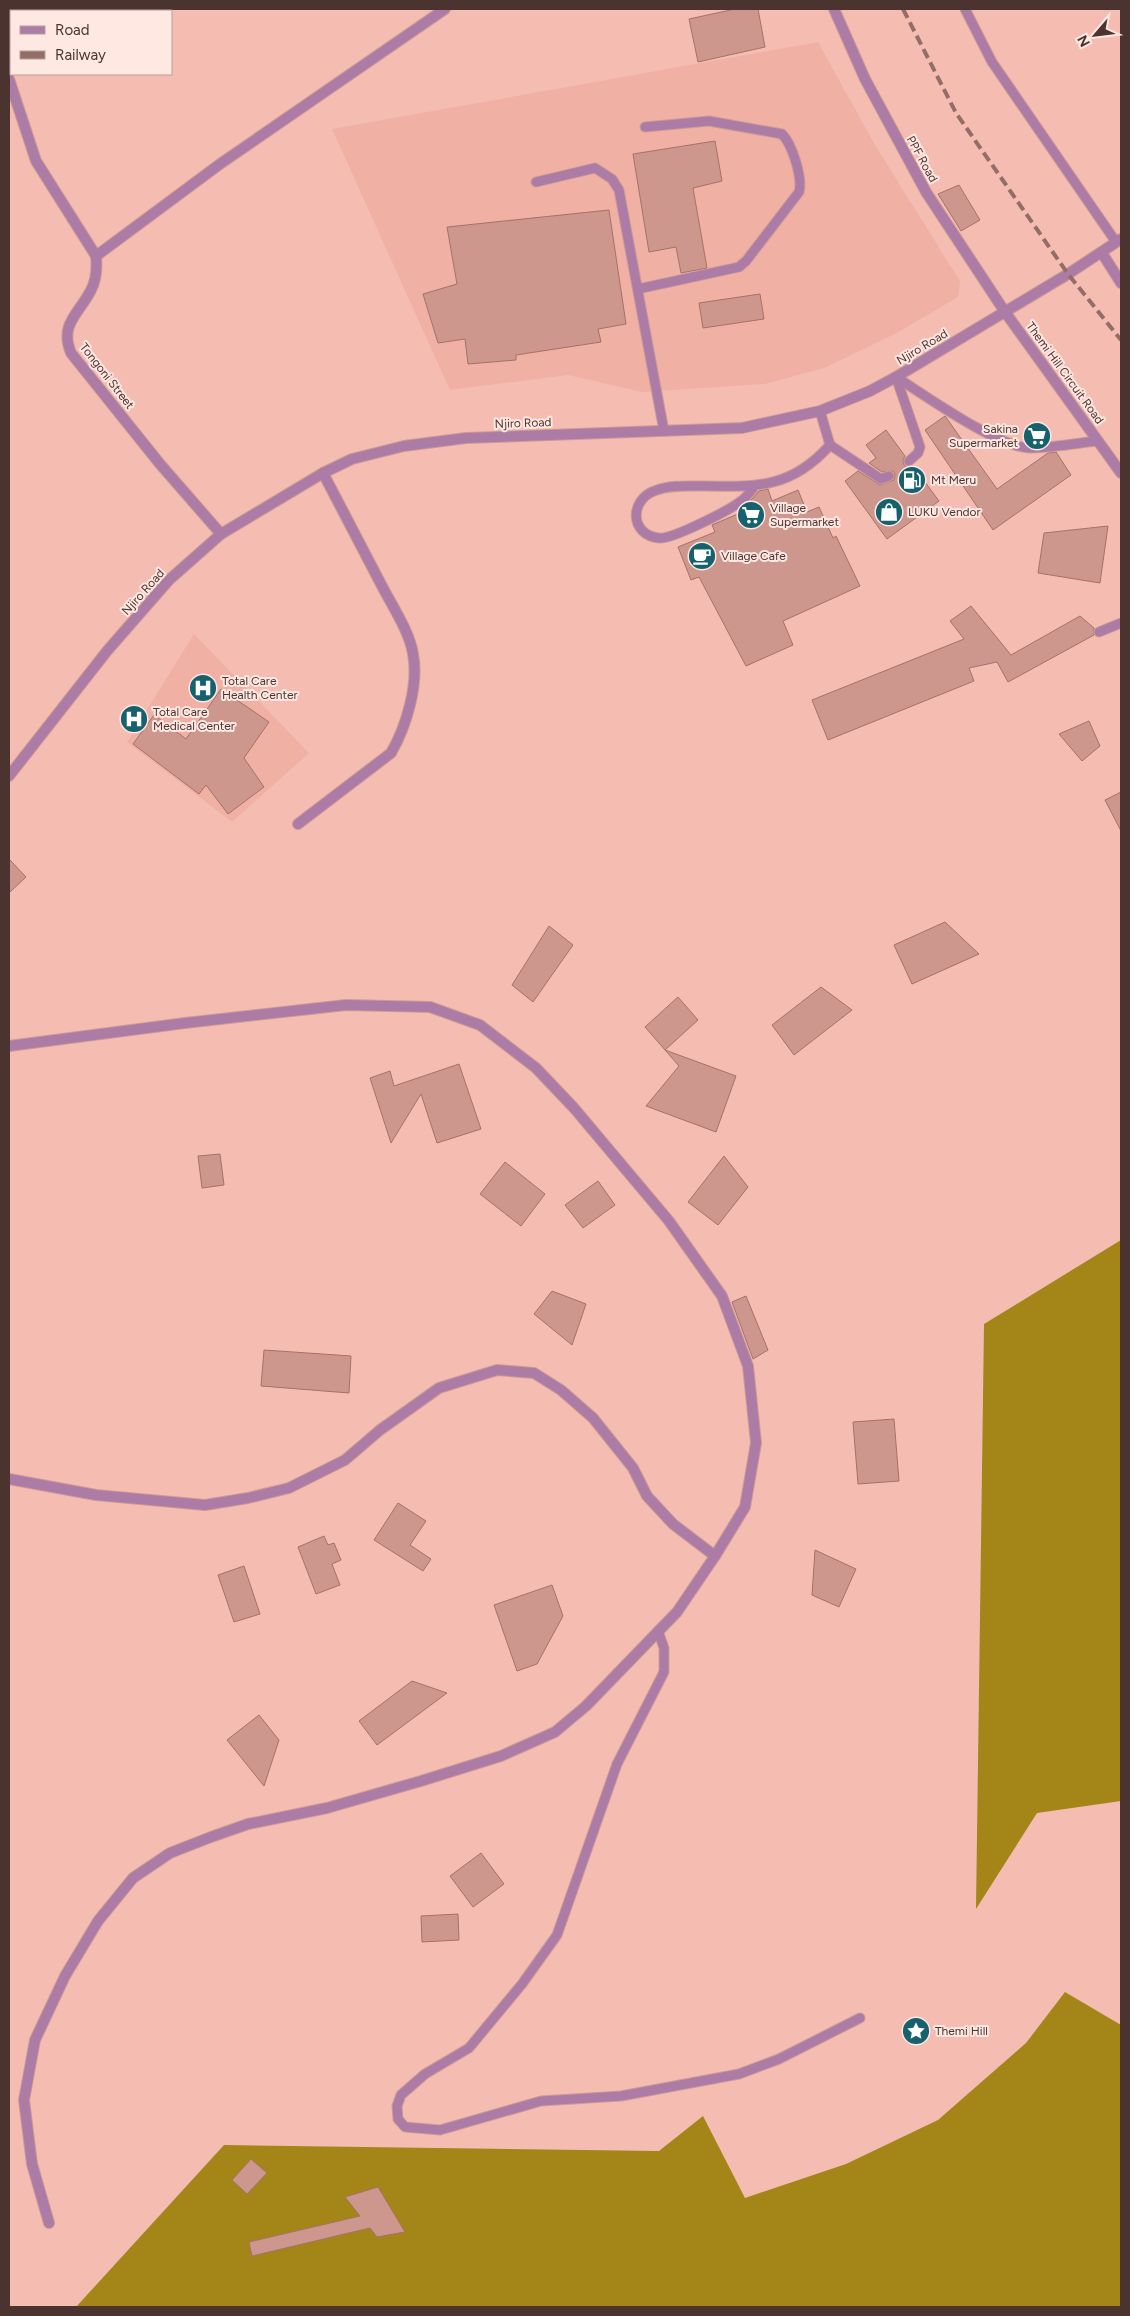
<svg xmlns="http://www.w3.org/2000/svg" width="1130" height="2316" font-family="Figtree,sans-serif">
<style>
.built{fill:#f0b0a4}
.forest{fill:#a48518}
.building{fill:#cd978d;stroke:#a57268}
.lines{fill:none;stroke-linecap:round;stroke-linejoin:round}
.service-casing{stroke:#cc9c93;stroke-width:11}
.minor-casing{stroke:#cc9c93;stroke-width:12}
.tertiary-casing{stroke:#cc9c93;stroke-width:12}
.service{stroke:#ac7ca6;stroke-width:9}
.minor{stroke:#ac7ca6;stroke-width:10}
.tertiary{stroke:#ac7ca6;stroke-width:10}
.rail{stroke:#936e67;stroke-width:4;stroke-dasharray:10 5;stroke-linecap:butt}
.labels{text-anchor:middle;stroke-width:4;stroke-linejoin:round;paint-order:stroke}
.street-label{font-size:12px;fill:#4b3430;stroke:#ffe7e2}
.poi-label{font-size:12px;fill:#4b3430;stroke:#ffe7e2;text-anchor:start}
</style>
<rect width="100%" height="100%" fill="#f5bdb2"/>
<g class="built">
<polygon points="818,42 875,145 960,281 958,297 895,334 824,368 765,384 642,392 568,375 450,390 332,129"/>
<polygon points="194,634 309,753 232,822 127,742"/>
</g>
<g class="forest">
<polygon points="1121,1240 1121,1801 1037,1813 976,1909 984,1324"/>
<polygon points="1065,1992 1121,2025 1121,2307 76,2307 224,2145 659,2151 703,2116 745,2198 846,2164 938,2120 1026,2043"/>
</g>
<g class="building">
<polygon points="735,9 758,9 765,47 698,62 689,19"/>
<polygon points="715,141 722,181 693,188 707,268 681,273 676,247 649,252 633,154"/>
<polygon points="959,185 980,220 961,231 938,194"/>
<polygon points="609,210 626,324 598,329 601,342 516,355 516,360 468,364 465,339 438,343 423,294 457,284 447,227"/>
<polygon points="760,294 764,319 703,328 699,303"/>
<polygon points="945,416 997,489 1048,453 1056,452 1071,475 993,530 925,430"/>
<polygon points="886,430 905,456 903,460 904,465 908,467 913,466 939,501 887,539 845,481 858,471 880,485 894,480 895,474 893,471 882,472 869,463 876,458 866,445"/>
<polygon points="768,489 772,501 798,490 807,512 819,507 833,538 836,536 860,586 783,621 793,645 746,666 699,577 691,580 678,547 715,532 712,525 754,507 751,500 759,491"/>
<polygon points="1108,526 1100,583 1038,573 1044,533"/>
<polygon points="971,606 1011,655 1080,616 1094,628 1094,635 1008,682 997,662 969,668 974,681 828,740 812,700 964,639 950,621"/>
<polygon points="221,689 269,722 244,758 264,787 228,814 206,785 199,794 133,744 154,715 186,739"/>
<polygon points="1089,721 1100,746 1082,761 1059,734"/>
<polygon points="1121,792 1121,831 1105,800"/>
<polygon points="9,859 26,877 9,893"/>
<polygon points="945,922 979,954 912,984 894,945"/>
<polygon points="549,926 573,945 533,1002 512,985"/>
<polygon points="821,987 852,1010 794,1055 772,1025"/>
<polygon points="678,997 698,1020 665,1050 736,1076 716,1132 646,1106 679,1066 645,1027"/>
<polygon points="459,1064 481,1129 437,1143 421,1094 391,1143 370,1078 390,1071 394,1086"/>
<polygon points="220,1154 224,1185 202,1188 198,1156"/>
<polygon points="724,1156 748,1187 718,1225 688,1202"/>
<polygon points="505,1162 545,1194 521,1226 480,1194"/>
<polygon points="598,1181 615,1205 583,1228 565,1205"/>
<polygon points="552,1291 586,1304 572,1345 534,1314"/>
<polygon points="746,1296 768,1350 753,1359 732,1302"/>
<polygon points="264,1350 351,1356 349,1393 261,1386"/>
<polygon points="894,1419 899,1481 858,1484 853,1422"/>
<polygon points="398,1503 426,1521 410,1545 431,1559 423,1571 374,1540"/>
<polygon points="324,1536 328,1545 334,1543 341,1560 332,1564 340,1585 316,1594 298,1547"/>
<polygon points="815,1550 856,1569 839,1607 812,1595"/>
<polygon points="244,1566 260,1614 234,1622 218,1575"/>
<polygon points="552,1585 563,1616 537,1664 517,1671 494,1605"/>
<polygon points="412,1681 447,1693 377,1745 359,1721"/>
<polygon points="259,1715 279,1740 264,1786 227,1740"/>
<polygon points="481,1853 504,1884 473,1907 450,1876"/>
<polygon points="458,1914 459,1940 422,1942 421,1916"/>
<polygon points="251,2159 267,2173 247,2194 232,2180"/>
<polygon points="378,2187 405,2232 377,2237 370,2228 252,2256 249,2242 360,2216 345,2197"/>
</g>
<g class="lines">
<defs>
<g id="service">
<polyline points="965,9 992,62 1116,242"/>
<polyline points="536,182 595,168 612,179 619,190 664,431"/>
<path d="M 638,289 L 739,267 L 746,261 L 799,192 C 803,178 792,144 782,134 L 709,121 L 645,127"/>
<path d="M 896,377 C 926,396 996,446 1029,448 C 1051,448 1076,443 1098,441"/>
<polyline points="896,377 920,447 918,453 909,461"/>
<polyline points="830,445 881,479 889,476"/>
<path d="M 754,487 C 750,492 746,498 741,501 C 730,510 671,540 659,538 C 629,535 629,498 657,490 C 671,485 687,486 702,486 C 756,487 791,489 830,445 L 820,411"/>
<polyline points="1099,632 1121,623"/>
<polyline points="658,1631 664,1648 664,1672 617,1764 557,1935 522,1984 469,2048 425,2074 401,2095 397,2106 398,2119 405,2127 440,2130 541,2101 621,2096 739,2074 779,2059 860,2018"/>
</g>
<g id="minor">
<polyline points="834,9 865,79 926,192 1005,312"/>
<path d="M 9,79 L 36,161 L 96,256 C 97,267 97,279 91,290 C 79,314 59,324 71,353 L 160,464 L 221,534"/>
<polyline points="1102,253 1121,283"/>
<polyline points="96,256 220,164 445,9"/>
<path d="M 298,824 L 391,753 C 406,727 419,685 413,654 C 410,633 393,607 383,588 C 363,550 343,511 323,473"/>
<polyline points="9,1046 185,1023 346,1005 430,1007 480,1025 536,1068 574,1108 669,1221 722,1296 748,1366 756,1443 745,1507 715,1556 677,1612 586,1706 555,1732 501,1756 421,1781 327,1808 248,1824 211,1837 170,1853 133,1878 98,1921 65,1976 35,2040 24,2100 32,2164 49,2223"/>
<polyline points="9,1479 96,1495 205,1505 248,1498 289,1488 345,1460 380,1430 439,1388 497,1370 534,1373 561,1390 593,1418 633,1468 647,1496 673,1524 715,1556"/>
</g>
<g id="tertiary">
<polyline points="1005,312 1121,473"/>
<polyline points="9,776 107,651 169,580 221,534 323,473 352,459 404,446 466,438 742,428 820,411 870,391 896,377 1068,274 1121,239"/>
</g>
</defs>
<use href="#service" class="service-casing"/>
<use href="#minor" class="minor-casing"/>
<use href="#tertiary" class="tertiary-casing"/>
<use href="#service" class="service"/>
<use href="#minor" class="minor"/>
<use href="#tertiary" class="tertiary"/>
<polyline class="rail" points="903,9 956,113 1068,274 1121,340"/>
</g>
<defs>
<symbol id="supermarket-disc" viewBox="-11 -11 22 22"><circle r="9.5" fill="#15616d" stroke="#ffe7e2"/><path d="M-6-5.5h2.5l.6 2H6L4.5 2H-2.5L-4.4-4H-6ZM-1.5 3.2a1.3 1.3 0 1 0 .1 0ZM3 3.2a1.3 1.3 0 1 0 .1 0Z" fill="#fff"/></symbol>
<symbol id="fuel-disc" viewBox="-11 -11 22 22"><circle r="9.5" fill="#15616d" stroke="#ffe7e2"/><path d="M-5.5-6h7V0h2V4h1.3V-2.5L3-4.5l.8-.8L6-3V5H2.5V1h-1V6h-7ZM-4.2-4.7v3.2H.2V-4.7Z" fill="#fff"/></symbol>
<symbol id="shop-disc" viewBox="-11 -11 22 22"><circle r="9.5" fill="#15616d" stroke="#ffe7e2"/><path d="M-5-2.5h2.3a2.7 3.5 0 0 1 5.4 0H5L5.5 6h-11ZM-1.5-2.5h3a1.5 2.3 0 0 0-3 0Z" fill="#fff"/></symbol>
<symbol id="cafe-disc" viewBox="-11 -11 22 22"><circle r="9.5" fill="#15616d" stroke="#ffe7e2"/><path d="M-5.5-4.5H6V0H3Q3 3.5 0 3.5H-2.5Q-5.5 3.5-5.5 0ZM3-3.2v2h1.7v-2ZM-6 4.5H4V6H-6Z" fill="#fff"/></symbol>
<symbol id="hospital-disc" viewBox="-11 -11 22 22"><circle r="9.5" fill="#15616d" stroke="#ffe7e2"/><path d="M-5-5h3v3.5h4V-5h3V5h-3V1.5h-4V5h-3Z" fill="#fff"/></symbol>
<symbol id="sight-disc" viewBox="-11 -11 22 22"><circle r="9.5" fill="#15616d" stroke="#ffe7e2"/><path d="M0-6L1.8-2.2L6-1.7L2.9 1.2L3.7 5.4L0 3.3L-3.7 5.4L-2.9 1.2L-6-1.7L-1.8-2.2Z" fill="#fff"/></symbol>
</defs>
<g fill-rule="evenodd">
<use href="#supermarket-disc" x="1021" y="420" width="32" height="32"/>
<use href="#fuel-disc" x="896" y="464" width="32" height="32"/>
<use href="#shop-disc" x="873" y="496" width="32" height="32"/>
<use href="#supermarket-disc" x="735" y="499" width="32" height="32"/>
<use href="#cafe-disc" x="686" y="540" width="32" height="32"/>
<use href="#hospital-disc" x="187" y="672" width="32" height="32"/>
<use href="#hospital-disc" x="118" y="703" width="32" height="32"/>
<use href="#sight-disc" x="900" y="2015" width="32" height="32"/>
</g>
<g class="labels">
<g class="street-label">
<text transform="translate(922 159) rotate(61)" y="4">PPF Road</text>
<text transform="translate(922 347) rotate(-31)" y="4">Njiro Road</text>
<text transform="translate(1065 373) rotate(54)" y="4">Themi Hill Circuit Road</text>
<text transform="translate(107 376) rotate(52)" y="4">Tongoni Street</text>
<text transform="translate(523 423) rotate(-2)" y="4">Njiro Road</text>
<text transform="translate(143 592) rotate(-48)" y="4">Njiro Road</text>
</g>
<g class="poi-label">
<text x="1018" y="433" text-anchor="end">Sakina<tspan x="1018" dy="14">Supermarket</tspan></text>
<text x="931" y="484">Mt Meru</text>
<text x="770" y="512">Village<tspan x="770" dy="14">Supermarket</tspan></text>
<text x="908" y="516">LUKU Vendor</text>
<text x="721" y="560">Village Cafe</text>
<text x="222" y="685">Total Care<tspan x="222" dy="14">Health Center</tspan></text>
<text x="153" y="716">Total Care<tspan x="153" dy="14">Medical Center</tspan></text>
<text x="935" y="2035">Themi Hill</text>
</g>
</g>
<rect width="1130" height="2316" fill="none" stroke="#4b3430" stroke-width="20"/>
<rect x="10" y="10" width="162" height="65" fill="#ffe7e2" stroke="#b79f9b"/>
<rect x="20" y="26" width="25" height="8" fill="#ac7ca6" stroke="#b79f9b"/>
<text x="55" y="35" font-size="15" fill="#4b3430">Road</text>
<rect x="20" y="51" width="25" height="8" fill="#936e67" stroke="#b79f9b"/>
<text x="55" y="60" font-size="15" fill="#4b3430">Railway</text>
<g transform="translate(1095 35) rotate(242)" stroke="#ffe7e2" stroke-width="4" paint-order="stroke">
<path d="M0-4L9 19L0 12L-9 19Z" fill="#4b3430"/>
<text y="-8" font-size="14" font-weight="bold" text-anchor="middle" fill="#4b3430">N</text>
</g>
</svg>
